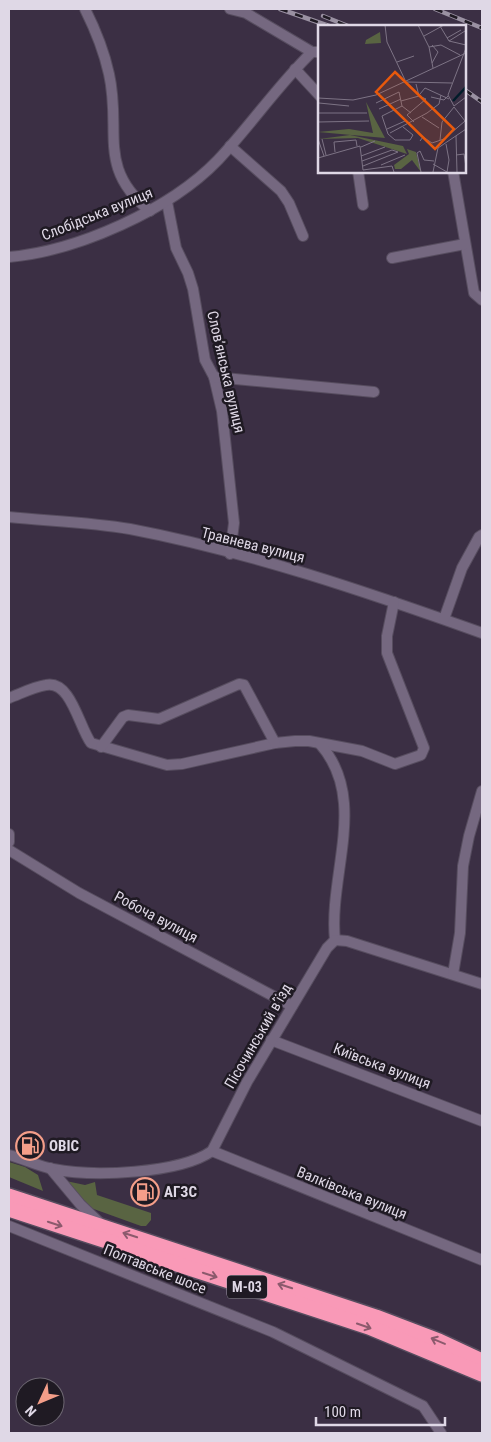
<svg xmlns="http://www.w3.org/2000/svg" width="491" height="1442" font-family="'Roboto Condensed',sans-serif">
<style>
.green{fill:#596442}
.lines{fill:none;stroke-linecap:round;stroke-linejoin:round}
.street-casing{stroke:#574d5f;stroke-width:12}
.highway-casing{stroke:#574d5f;stroke-width:18}
.street{stroke:#756880;stroke-width:10}
.highway{stroke:#f999b7;stroke-width:15}
.rail-casing{stroke:#9a91a2;stroke-width:4.5}
.rail{stroke:#1f1a23;stroke-width:2.5;stroke-dasharray:8;stroke-linecap:butt}
.oneway{stroke:#8c5a6d}
.labels{text-anchor:middle;stroke-width:5;stroke-linejoin:round;paint-order:stroke}
.shield{fill:#1f1a23;stroke:#a59fac;stroke-width:1}
.shield-label{font-size:14px;font-weight:bold;fill:#dfd8e6}
.street-label{font-size:15px;fill:#dfd8e6;stroke:#1f1a23}
.poi-label{font-size:15px;font-weight:bold;fill:#dfd8e6;stroke:#1f1a23;text-anchor:start}
.inset-river{fill:none;stroke:#011c2a;stroke-width:2.5}
.inset-road{fill:none;stroke:#7d7385;stroke-width:1}
.view{fill:#e8590c;fill-opacity:0.15;stroke:#e8590c;stroke-width:2.5}
.inset-edge{fill:none;stroke:#dfd8e6;stroke-width:2.5}
</style>
<rect width="100%" height="100%" fill="#3b2f44"/>
<g class="green">
<polygon points="9,1162 25,1167 38,1175 43,1191 9,1177"/>
<polygon points="66,1181 85,1185 95,1182 97,1195 151,1213 151,1220 146,1226 141,1226 91,1208"/>
</g>
<g class="lines">
<defs>
<g id="street">
<path d="M 85,9 C 95,29 104,51 109,74 C 122,131 96,168 150,211"/>
<polyline points="230,9 246,13 312,52 320,52"/>
<polyline points="295,69 320,96"/>
<polyline points="230,146 281,191 289,203 303,236"/>
<polyline points="358,171 363,205"/>
<polyline points="453,171 474,293 482,300"/>
<polyline points="167,202 176,248 188,273 193,289 205,360 214,377 222,411 234,523 230,554"/>
<path d="M 9,257 C 77,251 170,210 218,160 C 251,125 278,85 312,52"/>
<polyline points="392,258 465,244"/>
<polyline points="214,377 374,392"/>
<path d="M 9,517 C 48,521 90,522 130,529 C 250,552 367,592 482,633"/>
<polyline points="444,619 462,568 479,537 482,535"/>
<path d="M 9,698 C 20,694 33,687 46,685 C 71,680 79,727 91,743 L 167,765 L 182,764 L 275,743 L 295,741 L 309,741 L 362,751 L 395,764 L 421,755 L 424,748 L 387,653 L 387,636 L 394,602"/>
<path d="M 320,744 C 369,799 328,875 335,940"/>
<polyline points="101,747 123,717 128,715 159,719 239,684 244,685 275,743"/>
<polyline points="9,834 9,842"/>
<polyline points="9,850 79,893 292,1006"/>
<polyline points="335,940 347,941 482,984"/>
<polyline points="453,974 460,933 463,866 469,836 482,791"/>
<polyline points="271,1040 482,1121"/>
<polyline points="212,1151 482,1260"/>
<path d="M 9,1155 C 24,1159 38,1166 53,1169 C 92,1177 179,1174 212,1151 L 247,1082 L 327,948 L 335,940"/>
<polyline points="50,1168 80,1204 100,1223"/>
<polyline points="9,1226 273,1332 423,1406 441,1433"/>
</g>
<g id="highway">
<polyline points="9,1196 376,1317 439,1341 482,1361"/>
<polyline points="9,1209 369,1327 482,1374"/>
</g>
</defs>
<use href="#street" class="street-casing"/>
<use href="#highway" class="highway-casing"/>
<use href="#street" class="street"/>
<use href="#highway" class="highway"/>
<defs>
<g id="rail">
<polyline points="280,9 329,26"/>
<polyline points="435,9 482,28"/>
<polyline points="323,16 348,26"/>
<polyline points="465,90 482,102"/>
</g>
</defs>
<use href="#rail" class="rail-casing"/>
<use href="#rail" class="rail"/>
</g>
<defs><path id="oneway-shaft" d="M-6 0H5M1.5-3L5.5 0L1.5 3" fill="none" stroke-width="1.6" stroke-linecap="round" stroke-linejoin="round" transform="scale(1.25)"/></defs>
<g class="oneway">
<use href="#oneway-shaft" transform="translate(55 1224) rotate(18)"/>
<use href="#oneway-shaft" transform="translate(130 1235) rotate(-162)"/>
<use href="#oneway-shaft" transform="translate(210 1275) rotate(18)"/>
<use href="#oneway-shaft" transform="translate(285 1286) rotate(-162)"/>
<use href="#oneway-shaft" transform="translate(364 1326) rotate(19)"/>
<use href="#oneway-shaft" transform="translate(438 1341) rotate(-157)"/>
</g>
<defs>
<symbol id="fuel-ring" viewBox="-11 -11 22 22"><circle r="9.5" fill="#1f1a23" stroke="#f49e89" stroke-width="1.5"/><path d="M-5.5-6h7V0h2V4h1.3V-2.5L3-4.5l.8-.8L6-3V5H2.5V1h-1V6h-7ZM-4.2-4.7v3.2H.2V-4.7Z" fill="#f49e89"/></symbol>
</defs>
<g fill-rule="evenodd">
<use href="#fuel-ring" x="14" y="1130" width="32" height="32"/>
<use href="#fuel-ring" x="129" y="1176" width="32" height="32"/>
</g>
<g class="labels">
<rect class="shield" x="227" y="1275.5" width="40" height="23" rx="4"/>
<g class="shield-label">
<text x="247" y="1292">М-03</text>
</g>
<g class="street-label">
<text transform="translate(97 214) rotate(-22)" y="5">Слобідська вулиця</text>
<text transform="translate(226 372) rotate(77)" y="5">Слов’янська вулиця</text>
<text transform="translate(253 545) rotate(14)" y="5">Травнева вулиця</text>
<text transform="translate(156 917) rotate(28)" y="5">Робоча вулиця</text>
<text transform="translate(258 1036) rotate(-60)" y="5">Пісочинський в’їзд</text>
<text transform="translate(382 1066) rotate(21)" y="5">Київська вулиця</text>
<text transform="translate(352 1193) rotate(22)" y="5">Валківська вулиця</text>
<text transform="translate(155 1269) rotate(22)" y="5">Полтавське шосе</text>
</g>
<g class="poi-label">
<text x="49" y="1151">ОВІС</text>
<text x="164" y="1197">АГЗС</text>
</g>
</g>
<g transform="translate(318 25)">
<rect width="148" height="148" fill="#3b2f44"/>
<path d="M 62,7 L 63,18 L 47,19 L 48,15 ZM 48,77 L 67,113 L 0,107 L 31,104 L 55,108 ZM 32,110 L 85,121 L 89,129 L 40,113 L 1,114 ZM 89,124 L 98,127 L 103,147 L 94,135 L 83,144 L 77,144 L 76,140 L 91,129 Z" fill="#596442"/>
<path class="inset-river" d="M 135,76 L 148,62"/>
<path class="inset-road" d="M 67,0 L 69,17 L 87,55M 100,0 L 111,22 L 115,43M 122,1 L 131,16M 106,11 L 126,0M 129,13 L 143,5M 131,16 L 147,6M 131,16 L 148,20M 114,20 L 120,27 L 114,38M 111,22 L 123,20 L 142,30M 79,37 L 96,31M 89,57 L 134,58M 81,67 L 84,81 L 93,88M 102,69 L 107,63 L 131,74M 113,72 L 126,75 L 130,71M 0,73 L 35,75 L 58,70 L 148,28M 83,76 L 101,71M 1,78 L 31,81M 58,78 L 81,67M 84,81 L 64,91 L 70,109 L 77,115 L 92,115 L 95,110 L 85,102M 136,81 L 130,70 L 148,23M 136,81 L 148,72M 136,82 L 147,96M 61,84 L 83,74M 0,88 L 49,88M 104,92 L 121,103M 0,97 L 51,96M 96,97 L 89,90 L 108,74 L 101,71 L 98,59M 69,104 L 87,96M 72,108 L 109,88 L 121,79 L 123,70M 138,111 L 139,147M 0,114 L 6,131M 4,114 L 8,130M 122,115 L 124,97 L 136,82M 102,116 L 105,112 L 114,118 L 126,114 L 147,96M 128,119 L 131,135 L 129,147M 43,122 L 57,116M 102,126 L 99,128 L 103,147M 102,126 L 106,135 L 116,136M 17,127 L 16,117 L 38,115 L 39,121M 138,130 L 146,129 L 148,142M 43,131 L 67,122M 0,133 L 42,121 L 45,145 L 74,141 L 76,147M 44,136 L 74,125 L 80,127 L 45,141M 115,139 L 129,147M 63,140 L 87,130M 115,147 L 120,123 L 148,104"/>
<path class="view" d="M 77,47 L 136,104 L 117,124 L 58,67 Z"/>
<rect width="148" height="148" class="inset-edge"/>
</g>
<rect width="491" height="1442" fill="none" stroke="#dfd8e6" stroke-width="20"/>
<g transform="translate(40 1402) rotate(226)"><circle r="24" fill="#1f1a23" stroke="#6c6671"/>
<path d="M0-4L9 19L0 12L-9 19Z" fill="#f49e89"/>
<text y="-8" font-size="14" font-weight="bold" text-anchor="middle" fill="#dfd8e6">N</text>
</g>
<path d="M316 1417v8h129v-8" fill="none" stroke="#dfd8e6" stroke-width="2.5"/>
<text x="324" y="1417" font-size="15" fill="#dfd8e6" stroke="#1f1a23" stroke-width="4" paint-order="stroke">100 m</text>
</svg>
